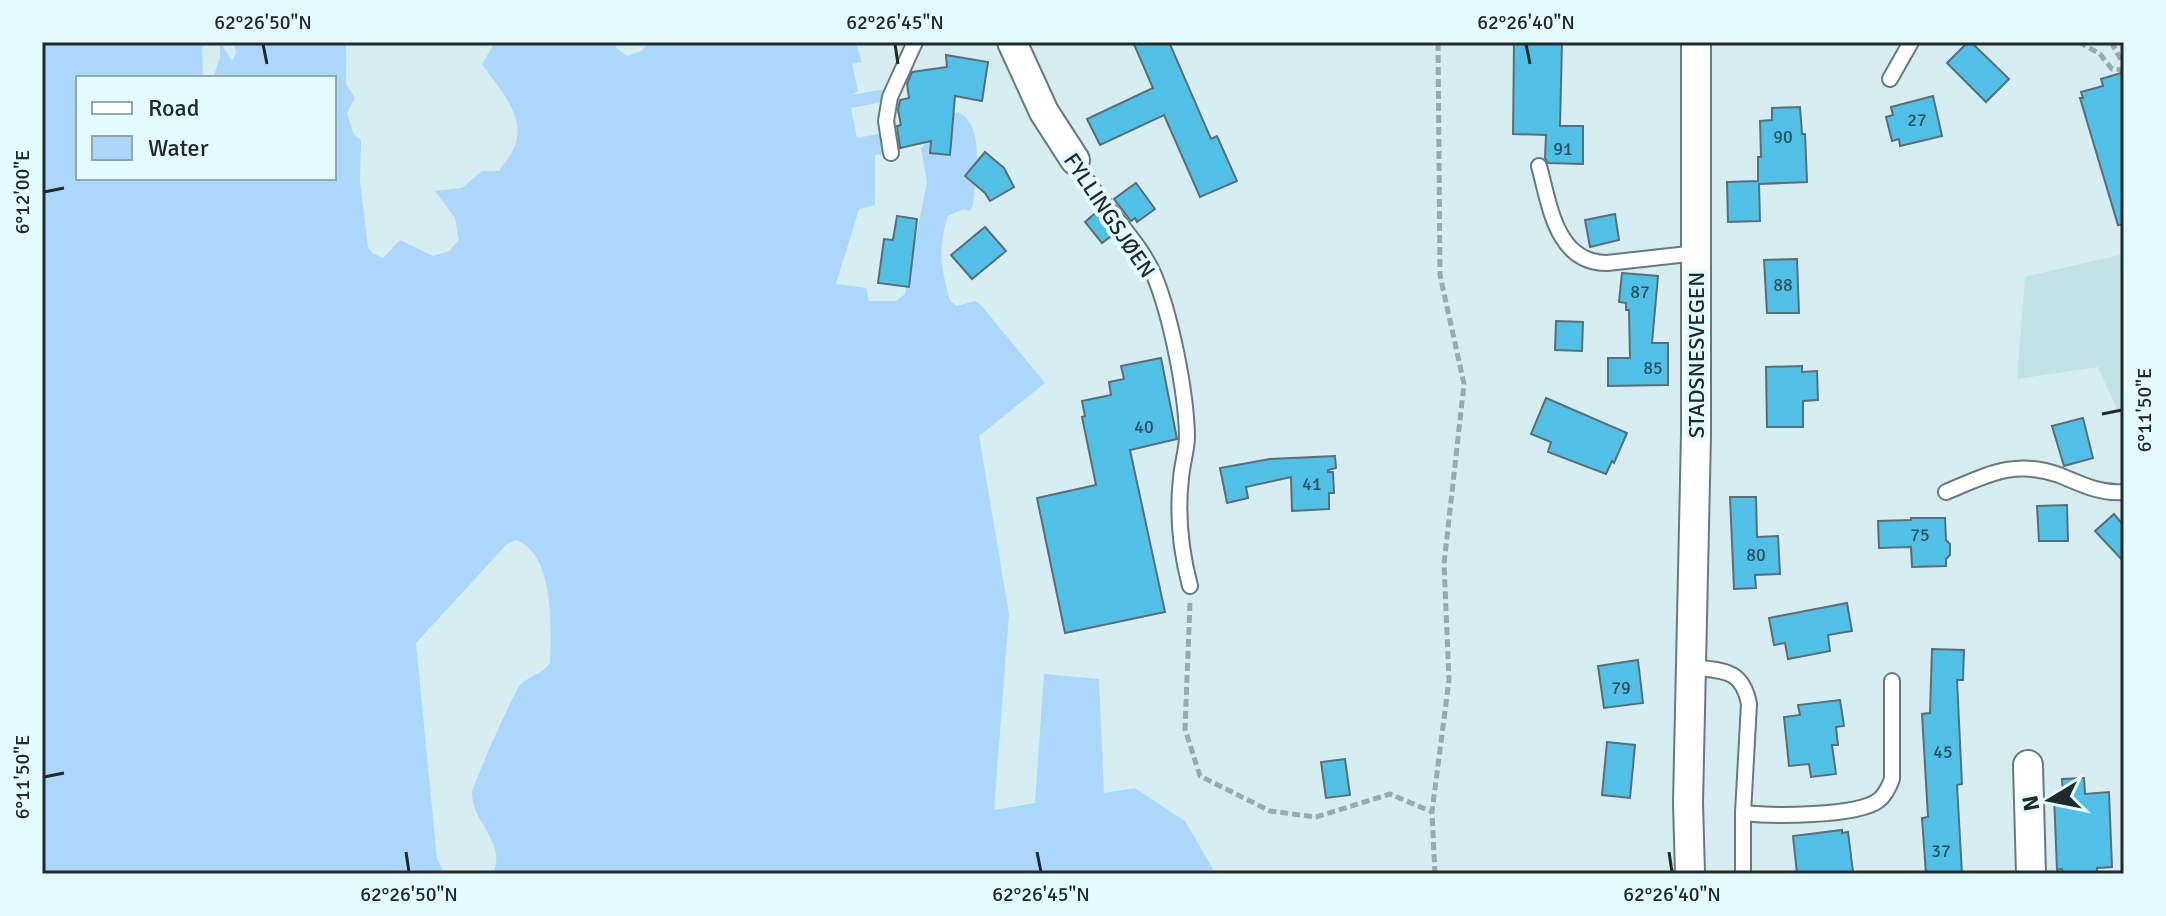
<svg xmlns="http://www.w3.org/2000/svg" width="2166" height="916" font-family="Signika,sans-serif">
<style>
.built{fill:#c1e1e5}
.water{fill:#abd7fb}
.building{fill:#50c0e7;stroke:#5b6d75;stroke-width:2}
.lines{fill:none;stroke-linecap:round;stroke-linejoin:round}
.lane-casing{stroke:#667b7e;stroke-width:18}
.street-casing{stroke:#667b7e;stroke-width:32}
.path{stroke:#97aaad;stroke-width:5;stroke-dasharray:8 4;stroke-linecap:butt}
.lane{stroke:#fff;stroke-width:14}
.street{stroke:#fff;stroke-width:28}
.ticks{fill:none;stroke:#212a2b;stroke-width:3}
.labels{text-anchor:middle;stroke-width:8;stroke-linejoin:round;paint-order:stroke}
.number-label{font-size:18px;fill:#2d505a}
.street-label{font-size:22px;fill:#212a2b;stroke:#e3fbfe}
.neatline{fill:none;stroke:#212a2b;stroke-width:3}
.ticks-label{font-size:20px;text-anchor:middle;fill:#212a2b}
</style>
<rect width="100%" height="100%" fill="#d5edf0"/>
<polygon class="built" points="2124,254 2124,425 2098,367 2017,379 2025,277"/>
<path class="water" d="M 42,42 L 202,42 L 203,78 L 78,78 L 78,178 L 334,178 L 334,78 L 213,78 L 220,57 L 220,42 L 232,61 L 236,53 L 233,42 L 346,42 L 346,84 L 355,98 L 347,113 L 354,135 L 361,140 L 360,181 L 368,247 L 372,253 L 383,258 L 400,240 L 433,256 L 449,251 L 459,240 L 455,218 L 435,191 L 462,188 L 482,171 L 499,171 C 503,164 510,157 513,150 C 529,119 498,87 482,64 L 495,42 L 614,42 L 617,49 L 627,56 L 641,51 L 649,42 L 856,44 L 862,62 L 852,64 L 858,91 L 851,95 L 886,89 L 883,102 L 851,108 L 857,138 L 883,133 L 885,154 L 875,155 L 875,205 L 859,209 L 836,284 L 866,288 L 869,301 L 896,301 L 905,294 L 927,182 L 921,148 L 953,115 L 958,112 C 986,125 975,179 973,205 L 970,211 L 964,209 L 948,216 C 937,251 941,266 950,301 L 957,306 L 975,301 L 981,305 L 1045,383 L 979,436 L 1009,614 L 994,810 L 1035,803 L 1044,674 L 1099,679 L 1104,793 L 1135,788 L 1185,821 L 1216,874 L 493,874 C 507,842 472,823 472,793 C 472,786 515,690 520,685 C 529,676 543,674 550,663 C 551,629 555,554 516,540 L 507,544 L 416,643 L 437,859 L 445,874 L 42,874 Z"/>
<g class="building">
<polygon points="1133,42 1169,42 1211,139 1217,136 1237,181 1200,197 1164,115 1100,145 1087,119 1153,88"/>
<polygon points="1514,42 1562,42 1560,126 1583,126 1583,164 1548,163 1545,158 1546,135 1513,134"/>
<polygon points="1968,42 1971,42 2009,79 1986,102 1947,63"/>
<polygon points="946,55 988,62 982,101 955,96 950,155 930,153 931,141 900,148 897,126 901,125 898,110 900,100 909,98 907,84 912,72 947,67"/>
<polygon points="2124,72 2124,224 2118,225 2080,98 2083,98 2081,92 2103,86 2101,79"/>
<polygon points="1933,96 1942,136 1900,146 1899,139 1892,141 1886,117 1893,115 1891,107"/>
<polygon points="1800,107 1802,134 1805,134 1807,182 1759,184 1760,221 1728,222 1727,182 1758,181 1758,157 1761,157 1760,121 1772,120 1772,108"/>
<polygon points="985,152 1004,168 1014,187 990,201 985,193 965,176"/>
<polygon points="1136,183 1155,209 1137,222 1135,218 1131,221 1114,199"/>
<polygon points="1098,211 1115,233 1102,243 1085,222"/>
<polygon points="1615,214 1619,240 1590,247 1585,220"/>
<polygon points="897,216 917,219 909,287 878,283 884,239 893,240"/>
<polygon points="985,227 1006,251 972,279 951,255"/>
<polygon points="1797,259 1799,313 1767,313 1764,260"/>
<polygon points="1622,273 1658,276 1652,343 1668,343 1668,385 1608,386 1608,358 1630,358 1629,310 1626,310 1626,303 1619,302"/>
<polygon points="1556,321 1583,322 1582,351 1555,350"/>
<polygon points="1161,358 1177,439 1130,450 1165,612 1065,633 1037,498 1096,485 1082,417 1085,416 1082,401 1111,395 1109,382 1124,379 1121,366"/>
<polygon points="1802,366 1802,372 1817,371 1818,400 1803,401 1803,427 1767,427 1766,367"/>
<polygon points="1546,398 1627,433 1614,463 1612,461 1606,474 1548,452 1551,442 1531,434"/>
<polygon points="2083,418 2093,458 2064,466 2052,426"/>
<polygon points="1335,456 1336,468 1328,470 1328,472 1333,472 1334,493 1329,493 1329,509 1292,511 1291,477 1246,487 1248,498 1227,503 1220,468 1270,459"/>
<polygon points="1730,497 1756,497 1757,537 1778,536 1780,574 1755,575 1756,588 1734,589"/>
<polygon points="2067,505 2068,541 2039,541 2037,506"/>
<polygon points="2114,514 2124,526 2124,562 2095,531"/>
<polygon points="1911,518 1945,518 1946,540 1950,544 1950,555 1946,559 1946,566 1912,567 1911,547 1879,548 1878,521 1911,520"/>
<polygon points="1847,603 1852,631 1828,635 1830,651 1788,659 1785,643 1774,645 1769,618"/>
<polygon points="1932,649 1964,650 1963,680 1957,680 1962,784 1957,785 1962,874 1926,874 1922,818 1928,817 1922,714 1930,713"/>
<polygon points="1638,660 1643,703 1604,708 1598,666"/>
<polygon points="1840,700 1844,726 1836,727 1838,745 1832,745 1836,774 1811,777 1809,764 1789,766 1784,717 1800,715 1798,705"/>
<polygon points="1607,742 1635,745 1630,798 1602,795"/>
<polygon points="1345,759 1350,795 1326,798 1321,762"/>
<polygon points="2084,778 2085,794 2109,792 2112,867 2097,868 2097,874 2063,874 2062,869 2057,870 2054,795 2063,794 2062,779"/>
<polygon points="1842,830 1842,833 1848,832 1853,872 1797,874 1793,836"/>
</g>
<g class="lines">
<defs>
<g id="lane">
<polyline points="1890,79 1911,42"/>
<polyline points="891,153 886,121 890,97 915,42"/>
<path d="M 1075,160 C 1095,200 1137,236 1154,275 C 1171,316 1186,391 1187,436 C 1187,450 1182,464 1181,478 C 1177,513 1181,552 1190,586"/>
<path d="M 1539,166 C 1550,206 1556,263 1607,263 L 1697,253"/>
<path d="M 1946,492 C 1987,475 2014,459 2059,475 C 2081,484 2100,494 2124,492"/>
<path d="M 1691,667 C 1722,671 1742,668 1749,704 L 1743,813 L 1743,874"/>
<path d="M 1743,813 C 1770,816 1858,817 1879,800 C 1885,795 1889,787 1892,779 L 1892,681"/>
</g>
<g id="street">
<polyline points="1012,42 1044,112 1075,160"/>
<polyline points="2028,765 2031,874"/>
<polyline points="1690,874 1688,803 1696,434 1696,42"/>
</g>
</defs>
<use href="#lane" class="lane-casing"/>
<use href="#street" class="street-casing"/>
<g class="path">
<polyline points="2079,42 2100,54 2112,69 2124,70"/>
<polyline points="2111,42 2124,65"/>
<polyline points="1190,603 1185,729 1200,776 1270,811 1316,817 1390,794 1432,812"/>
<polyline points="1435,874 1432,812 1449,680 1444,564 1464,384 1440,275 1438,42"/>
</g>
<use href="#lane" class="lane"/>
<use href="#street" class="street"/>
</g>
<path class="ticks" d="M 263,44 L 267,64M 895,44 L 898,64M 1526,44 L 1530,64M 44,192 L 64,188M 2102,414 L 2122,410M 44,777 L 64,773M 406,852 L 409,872M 1037,852 L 1041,872M 1669,852 L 1672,872"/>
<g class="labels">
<g class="number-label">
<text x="1917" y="126">27</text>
<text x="1783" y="143">90</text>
<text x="1563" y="155">91</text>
<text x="1783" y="291">88</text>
<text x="1640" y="298">87</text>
<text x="1653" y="374">85</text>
<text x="1144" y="433">40</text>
<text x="1312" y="490">41</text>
<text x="1920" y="541">75</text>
<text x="1756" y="561">80</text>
<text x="1621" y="694">79</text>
<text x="1943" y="758">45</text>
<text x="1941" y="857">37</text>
</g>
<g class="street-label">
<text transform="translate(1110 215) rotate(56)" y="8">FYLLINGSJØEN</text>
<text transform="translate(1696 355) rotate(-90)" y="8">STADSNESVEGEN</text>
</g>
</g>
<rect width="2166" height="916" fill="none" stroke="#e3fbfe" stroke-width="88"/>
<rect x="76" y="76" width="260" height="104" fill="#e3fbfe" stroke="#95a7aa" stroke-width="2"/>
<rect x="92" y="102" width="40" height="12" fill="#ffffff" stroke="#95a7aa" stroke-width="2"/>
<text x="148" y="116" font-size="24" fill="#212a2b">Road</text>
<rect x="92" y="136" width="40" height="24" fill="#abd7fb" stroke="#95a7aa" stroke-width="2"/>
<text x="148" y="156" font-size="24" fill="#212a2b">Water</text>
<g transform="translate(2050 800) rotate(260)" stroke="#e3fbfe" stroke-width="6" paint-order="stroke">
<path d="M0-6L14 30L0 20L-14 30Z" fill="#212a2b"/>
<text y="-12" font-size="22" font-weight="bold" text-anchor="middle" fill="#212a2b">N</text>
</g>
<rect x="44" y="44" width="2078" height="828" class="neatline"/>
<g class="ticks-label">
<text x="263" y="29">62°26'50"N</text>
<text x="895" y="29">62°26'45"N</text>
<text x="1526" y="29">62°26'40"N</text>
<text transform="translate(22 192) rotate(-90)" y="7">6°12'00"E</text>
<text transform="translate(2144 410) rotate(-90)" y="7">6°11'50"E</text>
<text transform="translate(22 777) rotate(-90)" y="7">6°11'50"E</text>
<text x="409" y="901">62°26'50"N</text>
<text x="1041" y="901">62°26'45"N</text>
<text x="1672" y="901">62°26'40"N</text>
</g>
</svg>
